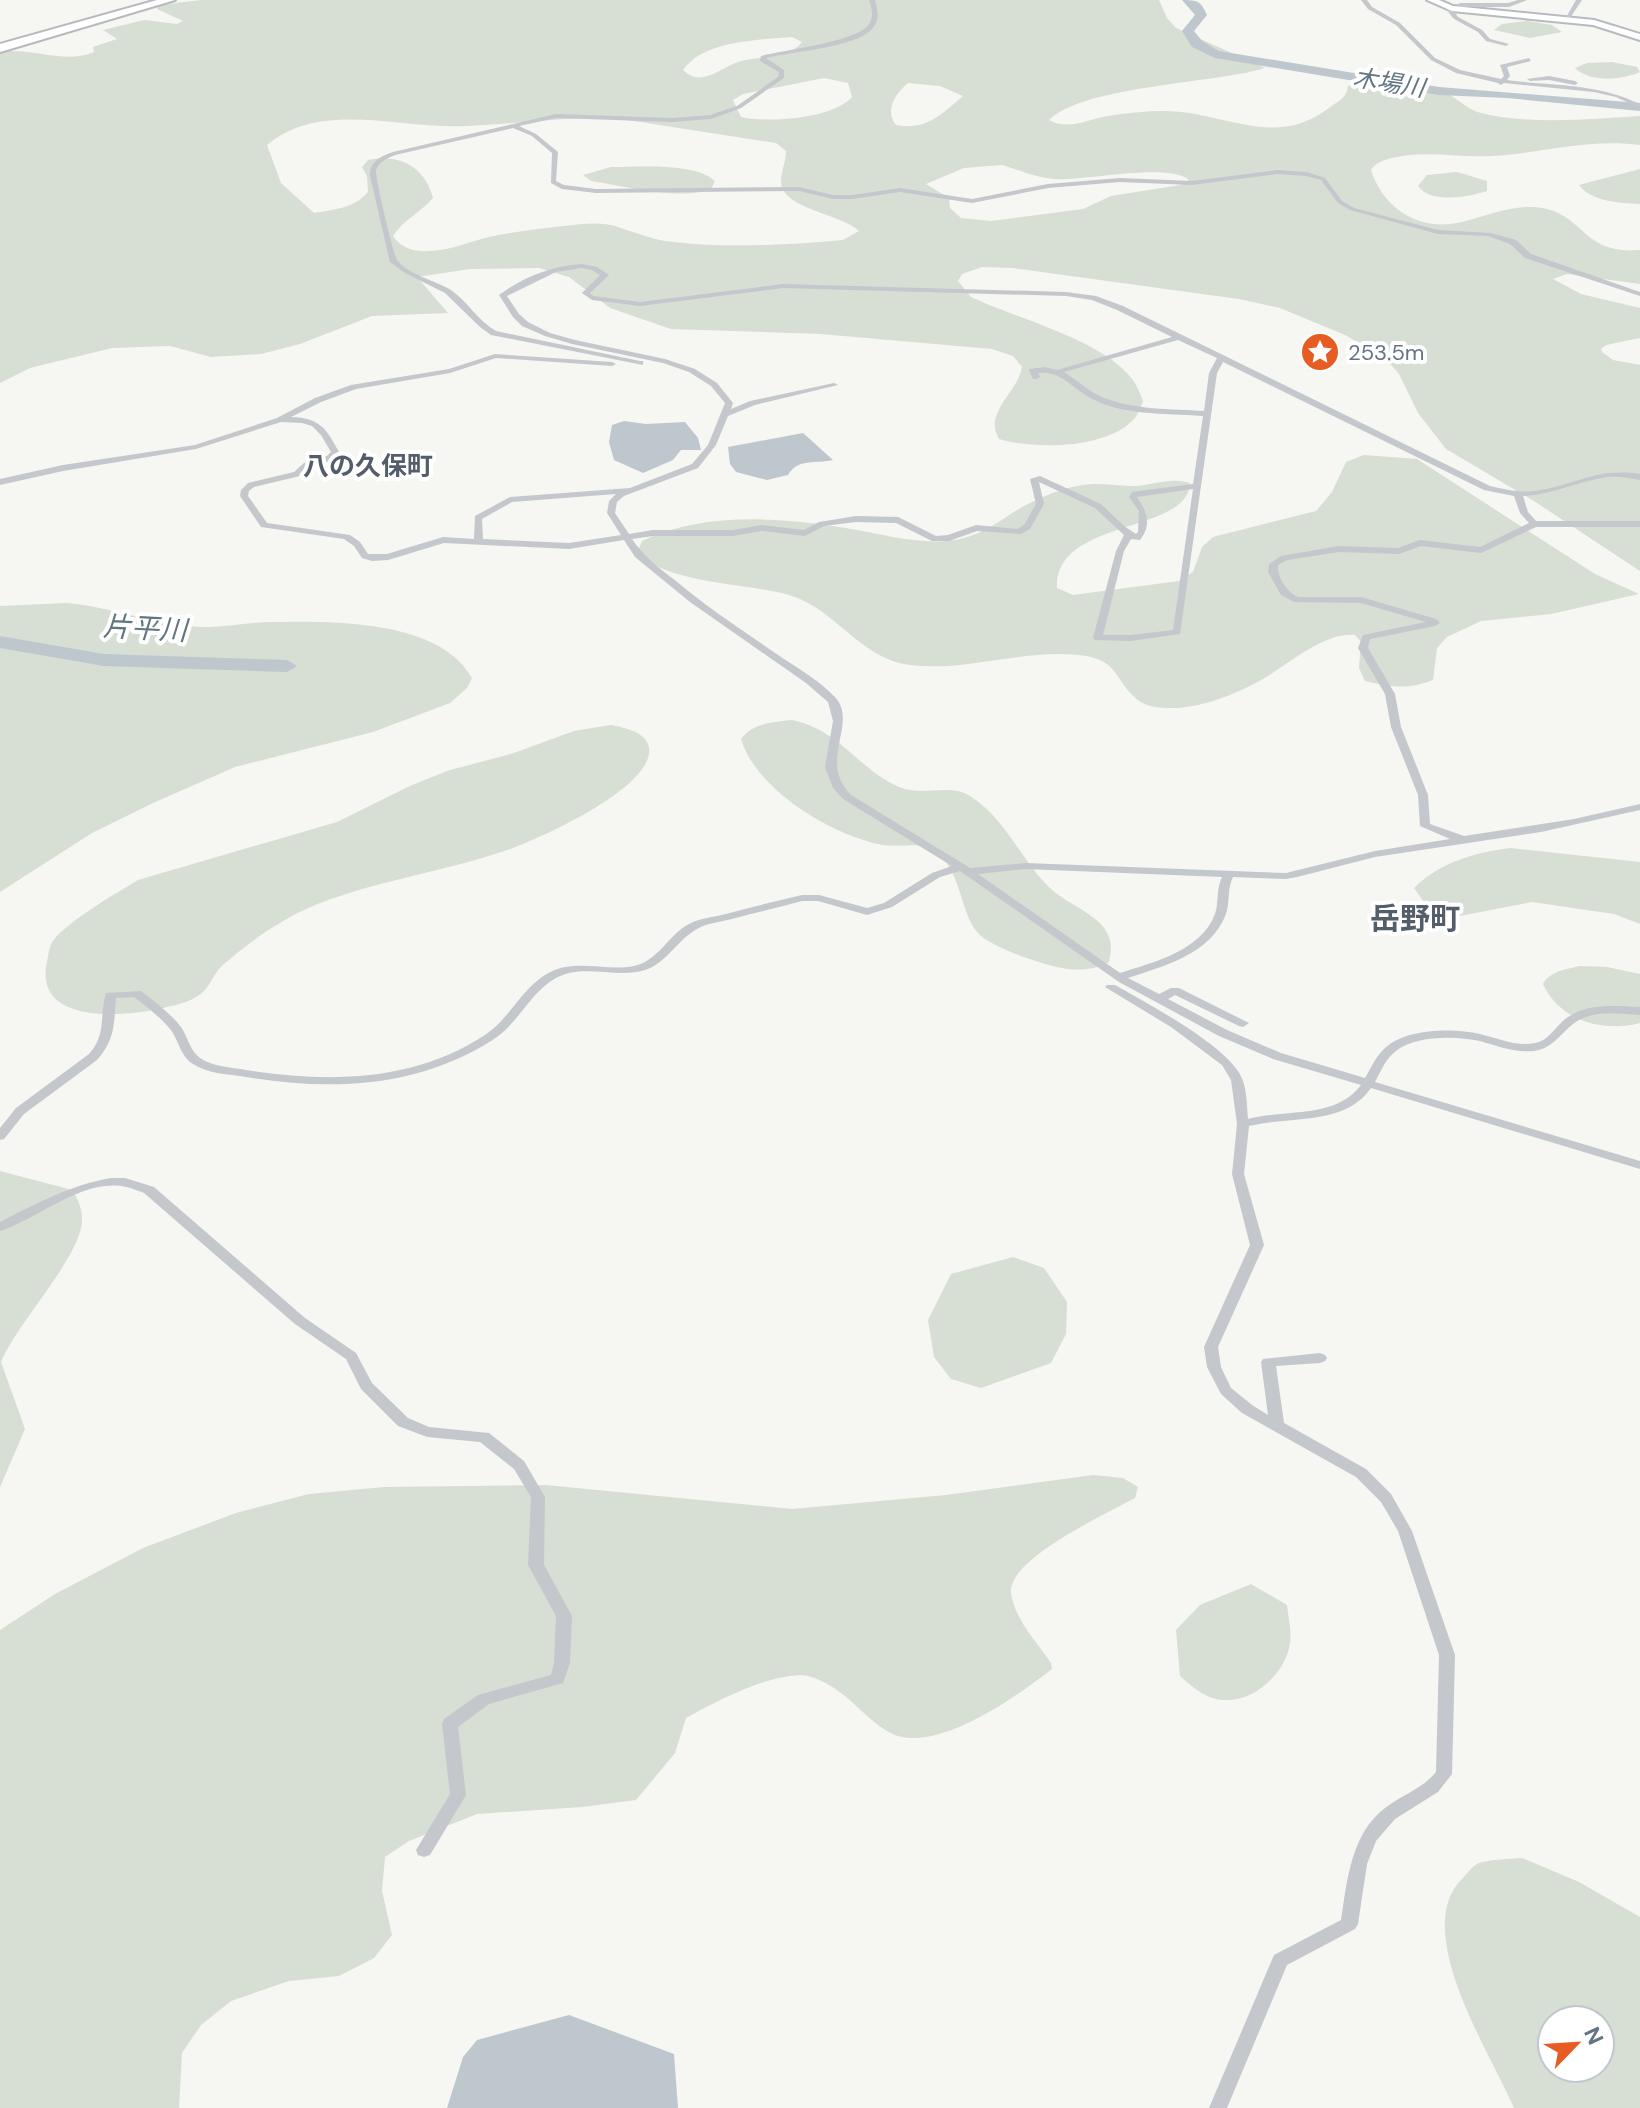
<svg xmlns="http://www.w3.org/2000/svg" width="1640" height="2108" font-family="'DM Sans','Noto Sans JP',sans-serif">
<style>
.green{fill:#d7ded4;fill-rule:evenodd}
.water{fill:#bec7cd}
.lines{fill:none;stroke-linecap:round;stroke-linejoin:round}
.river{fill:#bec7cd;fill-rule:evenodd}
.secondary-casing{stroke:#b6bbc0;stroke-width:4}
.highway-casing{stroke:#b7babd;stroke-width:4}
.street{fill:#c4c7cb;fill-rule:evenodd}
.secondary{fill:#fff;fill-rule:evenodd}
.highway{fill:#fff;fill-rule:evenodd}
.labels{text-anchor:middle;stroke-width:8;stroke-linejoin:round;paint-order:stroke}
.far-poi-label{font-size:22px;fill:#657485;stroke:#fff;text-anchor:start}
.far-water-label{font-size:24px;font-style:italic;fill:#607681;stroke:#fff}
.far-quarter-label{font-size:26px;font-weight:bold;fill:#535e6a;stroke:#fff}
.water-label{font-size:28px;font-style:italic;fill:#607681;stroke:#fff}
.quarter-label{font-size:30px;font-weight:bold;fill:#535e6a;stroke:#fff}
</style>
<rect width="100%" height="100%" fill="#f6f6f3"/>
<g class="green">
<path d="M 201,0 L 1159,0 L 1167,18 L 1176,28 L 1265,68 C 1212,84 1086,85 1049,120 C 1068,131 1089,119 1108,116 C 1126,113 1145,111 1164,111 C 1224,111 1274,150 1329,108 C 1338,101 1347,98 1348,86 C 1377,76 1416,80 1444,92 C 1458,98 1466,109 1481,113 C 1528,125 1592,119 1640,116 L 1640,145 C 1589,138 1542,153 1491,156 C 1458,158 1424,150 1392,158 C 1384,160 1375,163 1371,170 C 1384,210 1420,232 1462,222 C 1491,215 1517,202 1547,209 C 1584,218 1585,255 1640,250 L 1640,284 L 1567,274 L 1553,279 L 1581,294 L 1640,308 L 1640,338 L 1606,345 L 1601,349 L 1602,352 L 1613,360 L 1640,365 L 1640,571 L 1534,501 L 1446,449 L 1418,413 L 1399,374 L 1385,358 L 1345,335 L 1280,308 L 1239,299 L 1013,268 L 982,267 L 962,274 L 958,281 L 971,297 C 1015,318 1104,340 1132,379 C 1137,385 1140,394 1143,401 C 1141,406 1138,414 1135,418 C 1108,449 1035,450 999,439 C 983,412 1018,393 1022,367 L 1013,356 L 992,349 L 821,334 L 671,329 L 610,308 L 569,277 L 539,268 L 470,269 L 417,277 L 448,313 L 372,316 L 300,344 L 261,354 L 211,357 L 170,346 L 112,348 L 30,368 L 0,383 L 0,52 C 31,47 65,65 94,52 L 93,47 L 117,39 L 103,30 L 144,20 L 177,24 L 183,21 L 157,9 L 159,5 ZM 792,37 L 802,42 C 789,59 761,56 741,61 C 722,66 702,89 683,70 C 704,40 758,40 792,37 ZM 824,78 L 848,83 L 852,97 C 833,119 768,123 741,117 L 733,100 L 743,94 ZM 908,83 L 940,86 L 963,96 C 942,114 926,131 896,125 C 884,110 896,93 908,83 ZM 608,117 L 776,143 L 786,151 C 786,161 781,172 781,182 C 782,209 842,214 859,231 L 843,240 C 784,245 724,249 665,241 C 648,238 634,232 618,227 C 601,221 582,224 564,226 C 538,229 510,232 485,238 C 460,245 412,265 393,236 C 402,221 421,212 433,198 C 425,166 398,153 368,160 L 362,167 L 367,176 L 368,192 C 353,209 335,209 314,213 L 281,183 L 267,145 C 321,99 404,130 466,126 C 514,124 560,118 608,117 ZM 1002,165 C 1019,170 1037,178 1055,179 C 1085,181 1169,162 1189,180 L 1180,185 L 1111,196 L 1083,209 L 991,221 L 961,218 L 950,208 L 949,198 L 926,184 L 964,168 Z"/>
<polygon points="1527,21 1552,25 1562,32 1530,38 1494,30 1502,24"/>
<path d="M 1612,62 L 1637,67 L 1640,72 C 1621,80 1591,83 1575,68 L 1587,63 Z"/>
<path d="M 611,167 C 636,167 696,162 715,181 L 711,189 C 681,201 623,186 591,181 L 583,175 Z"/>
<path d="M 1640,169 L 1640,204 C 1620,203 1592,202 1579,185 Z"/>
<path d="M 1457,172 L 1487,181 L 1487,191 C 1468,197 1431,204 1418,186 L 1427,175 Z"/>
<path d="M 1364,455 L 1417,459 L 1595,574 L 1639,594 L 1551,614 L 1481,621 L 1447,637 L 1437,648 L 1433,680 C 1408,690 1391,687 1365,681 L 1359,668 L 1361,642 L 1355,635 C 1321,632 1284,669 1254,684 C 1233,695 1203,706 1179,708 C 1166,708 1149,709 1138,700 C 1113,680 1120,659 1079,655 C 1020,649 967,672 910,665 C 861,659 836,610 792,596 C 752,583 661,584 638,551 L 642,541 C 708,510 788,518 857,530 C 889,536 928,546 960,539 C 985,534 1003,518 1024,506 C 1045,495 1070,485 1093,484 C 1108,484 1122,486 1136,486 C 1155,485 1170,477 1190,483 C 1189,534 1054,518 1057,588 L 1073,595 L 1179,581 L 1193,572 L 1202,547 L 1213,537 L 1316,511 L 1332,492 L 1346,462 Z"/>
<path d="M 67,603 C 112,607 155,625 200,627 C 222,628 245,623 268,622 C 327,621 439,618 472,678 L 467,688 L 450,703 L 373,732 L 235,767 L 153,803 L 92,833 L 0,892 L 0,606 Z"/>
<path d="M 792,720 C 840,730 858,769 899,787 C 922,797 950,783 970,796 C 1006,819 1021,860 1050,888 C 1064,902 1094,913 1104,928 C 1112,939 1112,948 1109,962 C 1096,970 1078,971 1062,968 C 1044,965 990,947 978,933 C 957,908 963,862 926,847 C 915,843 896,847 883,845 C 833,836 756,790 741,739 C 752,723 774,722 792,720 Z"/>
<path d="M 611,725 C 626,728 652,733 649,754 C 643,791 547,835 513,848 C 445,873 371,880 304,910 C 276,923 247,944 224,964 C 214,972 211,985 202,993 C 191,1002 176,1005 163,1008 C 125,1017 33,1025 47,962 C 48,957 49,949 51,944 C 61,925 118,892 138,880 L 337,822 L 412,785 L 450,770 L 511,754 L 574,731 Z"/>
<path d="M 1510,848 L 1640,862 L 1640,924 L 1614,914 L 1532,902 L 1444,919 L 1432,913 L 1414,888 C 1441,862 1473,853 1510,848 Z"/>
<path d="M 1580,966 L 1607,967 L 1640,974 L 1640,1023 C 1602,1033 1559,1020 1543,984 C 1550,971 1567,969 1580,966 Z"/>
<path d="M 0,1171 L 72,1190 C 78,1200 82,1207 82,1220 C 82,1255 17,1323 1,1362 L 25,1429 L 0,1487 Z"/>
<polygon points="1013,1257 1044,1268 1067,1302 1066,1334 1051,1363 981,1388 951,1379 934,1357 928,1320 951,1274"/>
<path d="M 1093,1475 L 1123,1478 L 1138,1487 L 1135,1498 C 1108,1513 1007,1559 1011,1593 C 1015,1620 1036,1641 1051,1663 L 1052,1669 C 1017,1696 944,1749 898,1736 C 882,1731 865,1714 853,1703 C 841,1692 818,1675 800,1675 C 762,1677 719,1700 686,1718 L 675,1753 L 636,1800 L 582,1807 L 477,1814 L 409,1841 L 385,1857 L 382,1891 L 392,1935 L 374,1958 L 339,1976 L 289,1981 L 231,2001 L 201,2025 L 182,2053 L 179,2108 L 0,2108 L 0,1630 L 55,1594 L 143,1548 L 236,1513 L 309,1494 L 384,1487 L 546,1485 L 792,1509 L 946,1495 Z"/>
<path d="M 1251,1584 L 1287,1605 C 1288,1617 1292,1631 1290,1643 C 1286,1673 1254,1702 1224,1700 C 1205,1699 1193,1687 1180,1676 L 1176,1630 L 1200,1605 Z"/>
<path d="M 1522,1858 L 1579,1882 L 1640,1917 L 1640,2108 L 1514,2108 C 1491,2054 1411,1932 1461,1880 C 1467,1874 1472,1866 1479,1863 C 1492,1859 1509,1859 1522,1858 ZM 1600,2020 L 1600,2068 L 1552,2068 L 1552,2020 Z"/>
</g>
<g class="water">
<polygon points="624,421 646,424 685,422 698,438 701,450 681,450 673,460 643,473 614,460 609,442 612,425"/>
<path d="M 803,433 L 833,460 C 815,464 798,458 788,475 L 767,480 L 736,472 L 730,464 L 728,447 Z"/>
<polygon points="569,2015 674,2054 678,2108 447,2108 463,2057 477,2040"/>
</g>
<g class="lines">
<g class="river">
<path d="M 1182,0 C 1197,0 1201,1 1207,15 L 1194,31 L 1202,41 L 1219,51 L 1439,87 L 1640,103 L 1640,111 L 1507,98 L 1439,95 L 1215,58 L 1192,47 L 1182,31 L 1195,15 Z"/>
<polygon points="0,636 104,654 287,660 297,666 287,672 104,666 0,648"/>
</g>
<defs>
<polygon id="secondary" points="1427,0 1439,0 1453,6 1594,20 1640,34 1640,40 1593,25 1452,11"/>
<polygon id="highway" points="157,0 175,0 0,52 0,44"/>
</defs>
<use href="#secondary" class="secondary-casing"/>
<use href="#highway" class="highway-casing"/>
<g class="street">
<path d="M 869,0 L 875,0 C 878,11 880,21 871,30 C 855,47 790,52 766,58 L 784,70 L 784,78 L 741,108 L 711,119 L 673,122 L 556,118 L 519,126 L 536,134 L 558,152 L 556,181 L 564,185 L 596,189 L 799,187 L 833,195 L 852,195 L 900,188 L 972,199 L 1048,184 L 1120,178 L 1192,181 L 1277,170 L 1307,172 L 1325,178 L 1342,201 L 1354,208 L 1438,230 L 1491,233 L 1516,240 L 1531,254 L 1640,292 L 1640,296 L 1525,258 L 1510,244 L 1488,236 L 1438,234 L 1350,210 L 1338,203 L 1321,180 L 1306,176 L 1277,174 L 1192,185 L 1120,182 L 1048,188 L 972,203 L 900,192 L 852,199 L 833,199 L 799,191 L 596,193 L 562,189 L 551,183 L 552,153 L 532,136 L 513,128 L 395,155 C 388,158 378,162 376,170 C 375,178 393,253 397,260 C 407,274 436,281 451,290 C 468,302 478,321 496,331 L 640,361 L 643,361 L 643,365 L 491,335 L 480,327 L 445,293 L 405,273 L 390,262 L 370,176 C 369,162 381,156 393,152 L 556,114 L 673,118 L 710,115 L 737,106 L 778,77 L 779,72 L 760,61 L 761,56 C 783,50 858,42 869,24 C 874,17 872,8 869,0 Z"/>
<path d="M 1361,0 L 1367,0 L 1372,7 L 1400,23 L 1435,58 L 1460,70 L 1501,79 L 1504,76 L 1500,65 L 1529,58 L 1531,61 L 1507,67 L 1510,76 L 1507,80 C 1553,86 1597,83 1640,104 L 1640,108 L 1616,97 L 1594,92 L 1504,83 L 1501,85 L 1498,83 L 1456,73 L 1431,60 L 1396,25 L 1368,9 Z"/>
<polygon points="1518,0 1527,0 1509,7 1460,7 1457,5 1460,3 1508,3"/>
<polygon points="1576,0 1582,0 1568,21 1564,21"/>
<polygon points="1446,6 1450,6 1458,17 1482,30 1490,39 1509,44 1506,46 1486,41 1478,32 1454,19 1449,13"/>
<polygon points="1549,76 1575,81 1578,83 1575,85 1549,80 1530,81 1527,79"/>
<path d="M 582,264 L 597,267 L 609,275 L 590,293 L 594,296 L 640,302 L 783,284 L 1066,292 L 1096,296 L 1123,306 L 1490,486 C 1504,489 1519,493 1534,491 C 1575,486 1594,467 1640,474 L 1640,480 C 1629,478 1618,476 1607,477 C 1578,481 1552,495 1523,496 L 1528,512 L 1536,521 L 1640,521 L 1640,527 L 1536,527 L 1481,553 L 1421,546 L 1399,554 L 1339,552 L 1287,560 L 1278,565 C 1277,578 1287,592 1298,597 L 1361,597 L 1436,619 L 1440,623 L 1435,626 L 1370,639 L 1368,648 L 1395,694 L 1401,727 L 1428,795 L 1430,824 L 1464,836 L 1574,819 L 1640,804 L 1640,810 L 1541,832 L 1375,857 L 1297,877 L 1286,879 L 1233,877 C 1227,889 1230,902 1226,914 C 1211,954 1164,966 1128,978 L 1159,994 L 1171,988 L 1179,988 L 1249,1023 L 1243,1027 L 1239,1026 L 1175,995 L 1168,999 L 1227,1030 L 1281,1053 L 1365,1078 C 1371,1068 1376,1056 1385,1048 C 1407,1028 1453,1028 1480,1034 C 1497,1038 1517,1047 1535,1043 C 1549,1041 1556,1025 1568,1017 C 1589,1003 1616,1006 1640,1007 L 1640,1015 C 1620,1014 1597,1010 1579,1020 C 1562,1030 1555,1048 1534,1051 C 1516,1053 1497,1046 1480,1041 C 1456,1036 1416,1035 1396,1051 C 1386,1058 1381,1071 1375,1082 L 1640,1161 L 1640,1169 L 1371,1088 C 1345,1126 1289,1116 1249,1126 L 1244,1174 L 1264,1245 L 1218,1347 L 1221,1367 L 1231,1388 L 1252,1405 L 1268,1415 L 1261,1362 L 1263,1359 L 1320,1353 L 1325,1355 L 1327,1358 L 1325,1361 L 1320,1363 L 1276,1366 L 1284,1423 L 1366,1469 L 1391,1494 L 1412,1531 L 1455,1655 L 1452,1774 L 1438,1792 L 1395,1819 L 1376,1841 L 1367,1864 L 1358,1924 L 1355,1929 L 1287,1965 L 1227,2108 L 1209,2108 L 1274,1955 L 1341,1920 C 1347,1880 1351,1834 1385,1808 C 1402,1795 1422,1789 1436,1772 L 1439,1655 L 1398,1531 L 1381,1502 L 1356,1477 L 1242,1413 L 1221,1394 L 1207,1367 L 1204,1347 L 1250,1245 L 1232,1174 L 1237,1124 L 1231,1080 L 1222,1065 L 1171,1027 L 1105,987 L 1107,985 L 1115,985 C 1146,1003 1233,1048 1243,1081 C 1247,1093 1247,1107 1248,1119 C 1285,1109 1336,1119 1361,1085 L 1273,1059 L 1219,1036 L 1119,982 L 960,871 L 940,877 L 892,907 L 867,915 L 818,901 L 802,901 C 779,907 755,913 732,919 C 720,922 707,923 697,929 C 677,940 667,963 645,970 C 616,979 583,963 556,978 C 529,993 518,1025 491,1041 C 416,1088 331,1091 246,1077 C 228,1074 208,1074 193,1064 C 180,1056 179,1040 170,1029 C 160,1017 147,1007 134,997 L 116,998 C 114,1024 115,1040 97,1060 L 24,1114 L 4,1139 L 0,1140 L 0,1128 L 16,1108 L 89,1054 C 107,1034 99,1016 106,993 L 141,991 C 155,1002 170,1013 181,1027 C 188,1037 190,1051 200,1058 C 213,1067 231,1067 246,1070 C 328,1083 414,1082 485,1035 C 509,1019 521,990 545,975 C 573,957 604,972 634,966 C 659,961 669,933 691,923 C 701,918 715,917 726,914 C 751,907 777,901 802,895 L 819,895 L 867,908 L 884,903 L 932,873 L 952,866 L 843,799 L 833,788 L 825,767 L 833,721 L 828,702 L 806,683 L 690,602 L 635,557 L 624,540 L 569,549 L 444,543 L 388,560 L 372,561 L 362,558 L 354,546 L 344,539 L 261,527 L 240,496 L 241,490 L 248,483 L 294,472 L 304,463 L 327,456 L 331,452 L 321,435 L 312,426 L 302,423 L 281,422 L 196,449 L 63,471 L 0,485 L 0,479 L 63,465 L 195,445 L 277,418 L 315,398 L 351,385 L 449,369 L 495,354 L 612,362 L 616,364 L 612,366 L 496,358 L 450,373 L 356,389 L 321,402 L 291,417 C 320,418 326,428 339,452 L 333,460 L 310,467 L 300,476 L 254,487 L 249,491 L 248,496 L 267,523 L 350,535 L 360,542 L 368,554 L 387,554 L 443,537 L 474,539 L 475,516 L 510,497 L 630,488 L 692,464 L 708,445 L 725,403 L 711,386 L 689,372 L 663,363 L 572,344 L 545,336 L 522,326 L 513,317 L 499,295 C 523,277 552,266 582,264 ZM 582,268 L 592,270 L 600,275 L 582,293 L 592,300 L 640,306 L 783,288 L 1066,296 L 1092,300 L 1117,310 L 1172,337 L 1057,370 L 1044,367 L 1030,369 L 1029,371 L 1033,379 L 1036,379 L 1040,377 L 1038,373 C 1059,370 1071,386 1087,396 C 1120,416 1165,413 1203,416 L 1193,484 L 1132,492 L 1129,497 L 1139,511 L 1138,532 L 1136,534 L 1124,526 L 1101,504 L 1040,476 L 1030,479 L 1036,504 L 1024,525 L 1017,529 L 976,525 L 948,535 L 936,536 L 898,517 L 856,516 L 819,522 L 804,530 L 762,525 L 733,530 L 653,530 L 629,534 L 615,513 L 617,502 L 624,496 L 698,468 L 716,445 L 728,416 L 755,405 L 838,385 L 834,383 L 750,401 L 731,409 L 733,403 L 717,383 L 695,369 L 665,359 L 575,340 L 550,333 L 528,322 L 519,314 L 507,296 L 556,272 ZM 1178,340 L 1217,358 L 1209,373 L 1204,411 C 1170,409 1134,410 1102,397 C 1088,391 1077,380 1064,372 ZM 1223,362 L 1484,490 L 1514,496 L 1520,513 L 1529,523 L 1480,547 L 1420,540 L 1398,548 L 1339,546 L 1281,556 L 1269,564 L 1268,572 L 1281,595 L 1294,602 L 1361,603 L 1426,622 L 1363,635 L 1358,648 L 1385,694 L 1391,727 L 1418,795 L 1420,826 L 1450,839 L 1375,851 L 1286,873 L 1026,863 L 970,868 L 851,795 C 817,761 859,723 835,697 C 820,681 799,669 781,657 C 745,632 709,609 676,581 C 659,568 644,557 632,539 L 653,536 L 733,536 L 762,531 L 805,536 L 824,526 L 856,522 L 896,523 L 932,541 L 949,541 L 977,531 L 1021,534 L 1030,529 L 1044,504 L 1039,482 L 1095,508 L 1124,535 L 1116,551 L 1093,638 L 1095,640 L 1131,641 L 1180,634 L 1217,373 ZM 1193,489 L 1173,630 L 1131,635 L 1103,635 L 1124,551 L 1131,539 L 1140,540 C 1152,525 1147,511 1137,497 ZM 616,494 L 609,501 L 607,513 L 621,535 L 569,543 L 483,539 L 482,519 L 512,502 ZM 1026,869 L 1222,877 C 1216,889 1219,902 1215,914 C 1201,951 1154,962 1120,973 L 978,874 Z"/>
<path d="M 111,1178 L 125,1178 L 154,1187 L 305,1318 L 356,1353 L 372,1383 L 408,1418 L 429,1427 L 489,1433 L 524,1461 L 545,1497 L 544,1565 L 572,1616 L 570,1663 L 563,1683 L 489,1704 L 458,1727 L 466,1795 L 430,1855 L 424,1857 L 418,1855 L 416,1850 L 450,1794 L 442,1724 L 444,1719 L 478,1695 L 551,1675 L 554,1663 L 556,1616 L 528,1565 L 531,1497 L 514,1469 L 480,1442 L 427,1437 L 398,1426 L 361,1389 L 346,1359 L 295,1324 L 144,1193 C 138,1191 132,1188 126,1187 C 84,1177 38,1219 0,1231 L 0,1222 C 36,1204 70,1185 111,1178 Z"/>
</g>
<use href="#secondary" class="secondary"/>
<use href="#highway" class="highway"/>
</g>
<defs>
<symbol id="sight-disc" viewBox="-11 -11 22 22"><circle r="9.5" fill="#e75c22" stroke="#fff"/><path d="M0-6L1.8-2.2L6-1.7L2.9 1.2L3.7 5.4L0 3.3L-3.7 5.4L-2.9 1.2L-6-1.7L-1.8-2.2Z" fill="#fff"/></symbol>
</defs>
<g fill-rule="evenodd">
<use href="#sight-disc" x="1298" y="330" width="44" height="44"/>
</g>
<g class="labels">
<g class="far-poi-label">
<text x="1348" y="360">253.5m</text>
</g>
<g class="far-water-label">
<text transform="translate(1389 83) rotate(9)" y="8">木場川</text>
</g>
<g class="far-quarter-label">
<text x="368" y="475">八の久保町</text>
</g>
<g class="water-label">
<text transform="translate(145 628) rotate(3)" y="10">片平川</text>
</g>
<g class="quarter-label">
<text x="1415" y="929">岳野町</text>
</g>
</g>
<g transform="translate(1576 2044) rotate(65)"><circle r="38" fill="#ffffff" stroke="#c1c7ce" stroke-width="2"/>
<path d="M0-6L14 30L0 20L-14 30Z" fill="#e75c22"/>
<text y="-12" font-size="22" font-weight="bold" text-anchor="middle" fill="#657485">N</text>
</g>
</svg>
